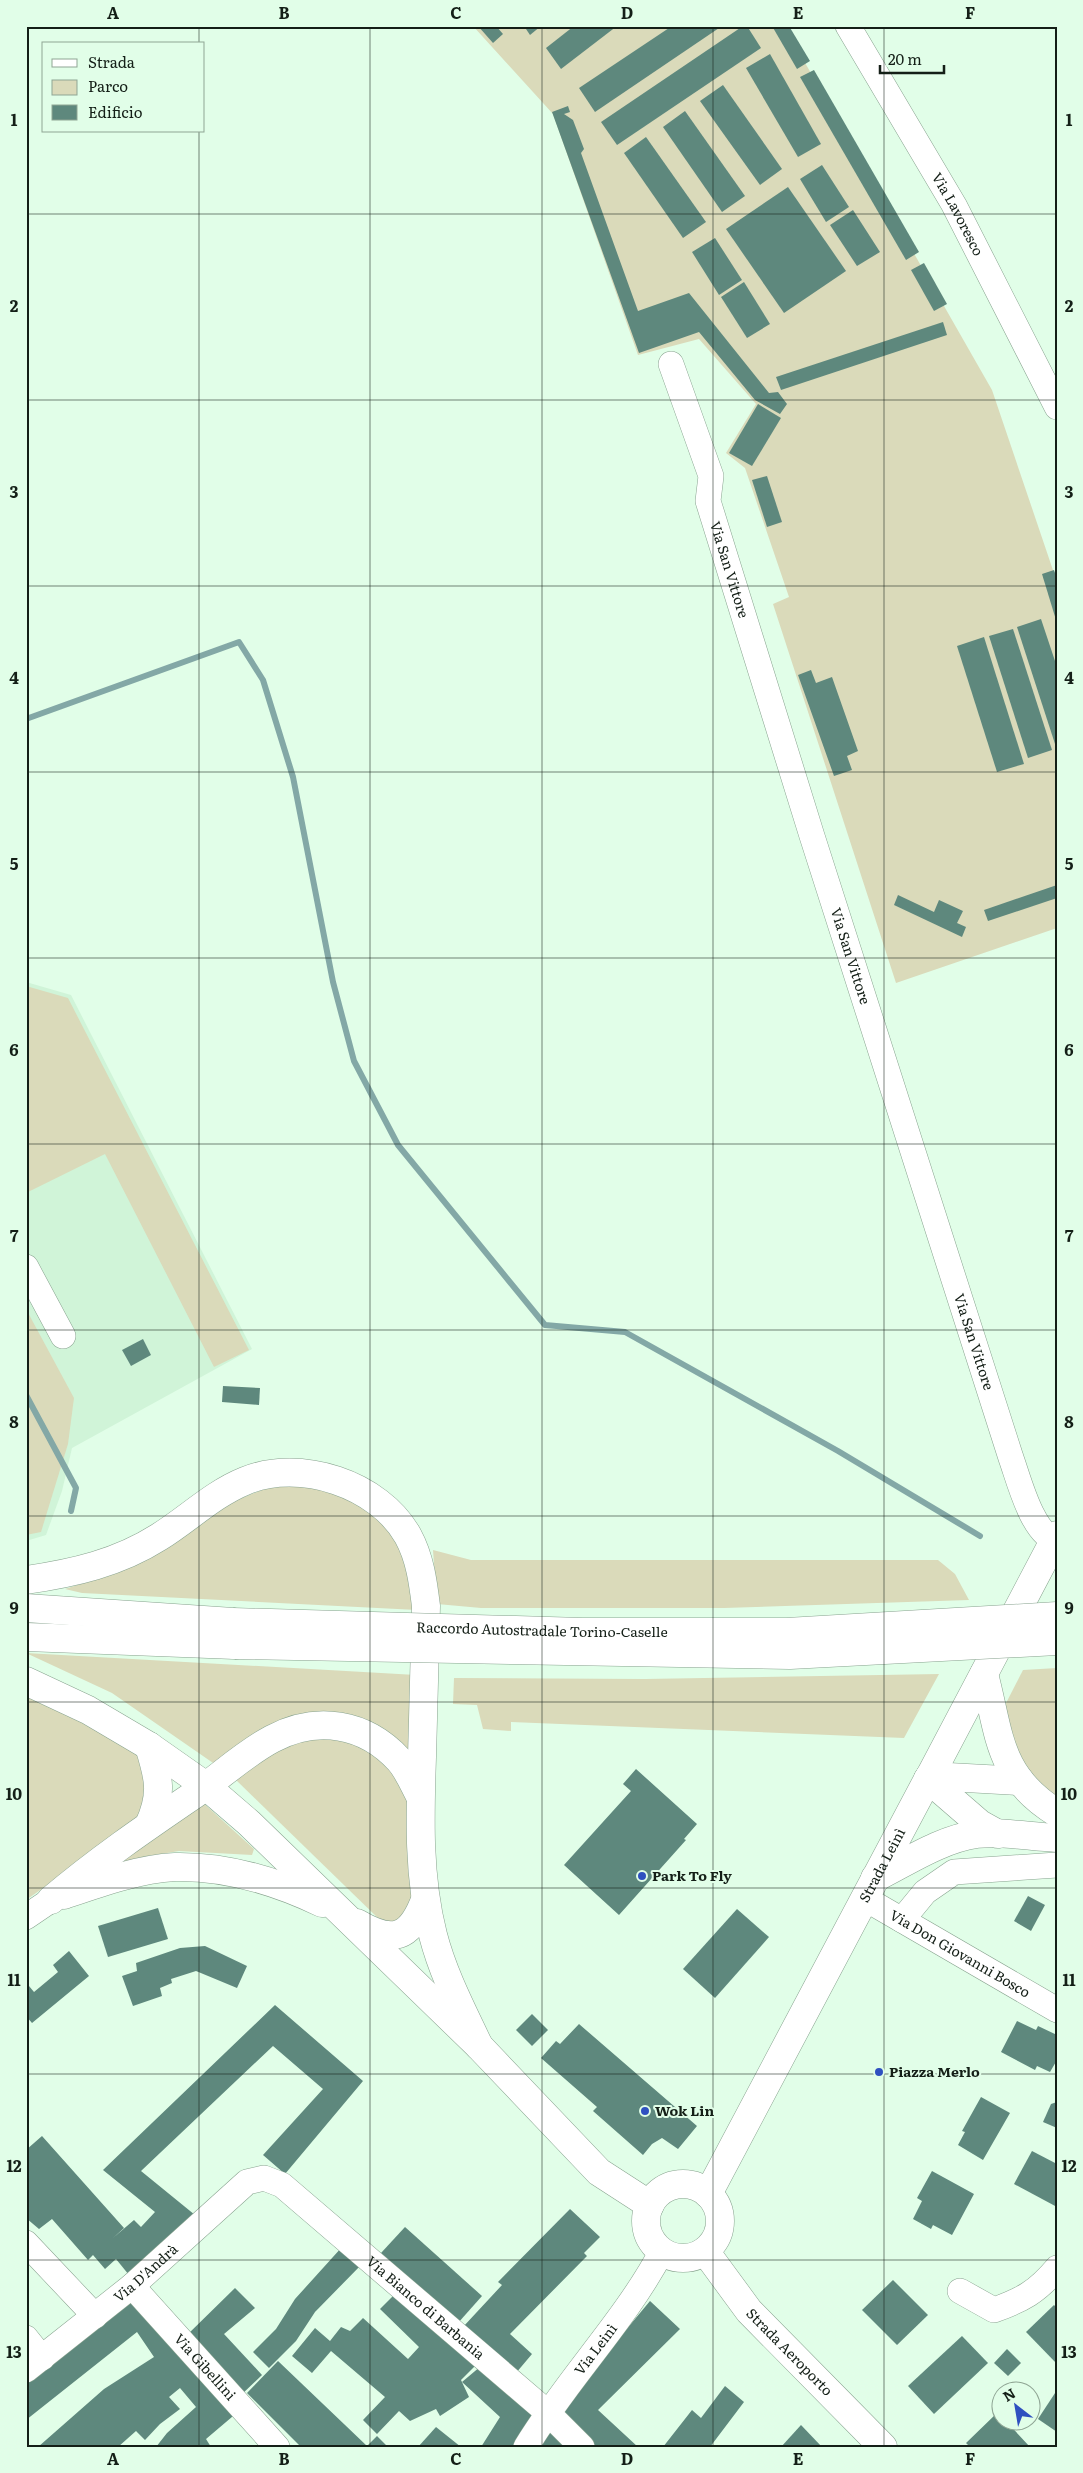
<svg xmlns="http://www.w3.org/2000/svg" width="1083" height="2473" font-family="Literata,serif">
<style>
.built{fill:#d0f4d8}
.green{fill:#dadaba}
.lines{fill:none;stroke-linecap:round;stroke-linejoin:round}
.stream{stroke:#83a8a6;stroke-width:6}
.building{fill:#5e887d}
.minor-casing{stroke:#88a38f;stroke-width:26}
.major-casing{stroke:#88a38f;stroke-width:29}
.highway-casing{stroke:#88a38f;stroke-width:29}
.minor{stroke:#fff;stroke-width:25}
.major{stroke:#fff;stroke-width:28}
.highway{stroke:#fff;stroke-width:28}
.highway-bridge-casing{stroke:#88a38f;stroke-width:29;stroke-linecap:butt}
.highway-bridge{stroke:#fff;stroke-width:28}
.grid{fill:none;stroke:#141f17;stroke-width:1;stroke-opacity:0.55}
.poi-dot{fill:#2f50c0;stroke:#e1fee8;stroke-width:2}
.labels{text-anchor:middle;stroke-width:4;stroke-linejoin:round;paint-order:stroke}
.street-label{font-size:14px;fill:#141f17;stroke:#e1fee8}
.poi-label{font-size:14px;font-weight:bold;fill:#141f17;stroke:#e1fee8;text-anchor:start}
.neatline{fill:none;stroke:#141f17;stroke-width:2}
.grid-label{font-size:16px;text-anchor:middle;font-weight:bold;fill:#141f17}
</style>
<rect width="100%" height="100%" fill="#e1fee8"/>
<polygon class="built" points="26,982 71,995 252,1349 72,1448 62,1491 46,1535 26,1541"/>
<g class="green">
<polygon points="473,26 784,26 992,390 1057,582 1057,928 896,983 773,604 789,597 745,468 726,453 756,404 699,339 638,355 553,114"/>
<polygon points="26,986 68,998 249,1350 214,1367 105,1154 26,1193"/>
<polygon points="26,1309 74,1398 68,1444 41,1532 26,1535"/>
<polygon points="274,1485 313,1485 356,1501 390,1529 409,1562 417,1610 82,1593 65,1589 114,1573 225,1505"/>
<polygon points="433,1550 471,1560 938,1560 955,1574 969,1600 724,1608 481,1608 437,1604"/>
<polygon points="26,1653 416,1675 413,1759 353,1718 216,1765 112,1693"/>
<polygon points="1057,1668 1057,1802 1023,1776 1004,1707 1023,1670"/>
<polygon points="939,1674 904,1738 511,1722 511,1731 483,1729 477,1705 453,1704 454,1678 645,1679"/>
<polygon points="26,1690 143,1756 148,1811 93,1853 26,1900"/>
<polygon points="316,1730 378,1748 411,1798 416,1903 393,1925 382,1922 234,1778 242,1767"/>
<polygon points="200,1800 254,1849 252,1855 179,1851 143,1857 108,1867"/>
</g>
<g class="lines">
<g class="stream">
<polyline points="26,719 239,642 263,680 293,777 333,982 354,1061 398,1145 545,1325 625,1332 838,1451 980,1536"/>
<polyline points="26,1395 76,1488 71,1511"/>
</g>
</g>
<g class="building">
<polygon points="478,26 496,26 503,34 493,43"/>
<polygon points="524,26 541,26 530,35"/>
<polygon points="574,26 617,26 561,69 546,48"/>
<polygon points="672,26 722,26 595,112 579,88"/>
<polygon points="743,26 747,26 761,48 617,145 601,122"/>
<polygon points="772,26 789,26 810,61 797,69"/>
<polygon points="770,54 821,144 798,157 746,68"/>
<polygon points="814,70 919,252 906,260 800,77"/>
<polygon points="723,85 782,169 760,185 700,101"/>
<polygon points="568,106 570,112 564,114 573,120 584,149 581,153 638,311 689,293 769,393 778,392 787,404 780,414 755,400 699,332 639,353 552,112"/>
<polygon points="685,111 745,196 722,212 663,127"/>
<polygon points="646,137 706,222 683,238 624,153"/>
<polygon points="822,165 849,207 826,222 800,179"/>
<polygon points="788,187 846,271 784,313 726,229"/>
<polygon points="853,210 880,252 857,266 830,225"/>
<polygon points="715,238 742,280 719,295 692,252"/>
<polygon points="924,263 947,304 934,311 911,270"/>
<polygon points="744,282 770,324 747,338 721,297"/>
<polygon points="943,322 947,335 781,390 776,377"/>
<polygon points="758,404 781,418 752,466 729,453"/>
<polygon points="767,476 782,522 767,527 752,480"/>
<polygon points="1054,570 1057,579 1056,620 1042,574"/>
<polygon points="1041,619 1057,667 1056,747 1017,627"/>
<polygon points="1013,629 1052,750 1028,758 989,636"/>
<polygon points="984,637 1024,764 997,772 957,646"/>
<polygon points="811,670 816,683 832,677 858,751 847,756 852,770 834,776 798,675"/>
<polygon points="1057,885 1057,898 988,921 984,910"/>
<polygon points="898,895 934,912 939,900 963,911 957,923 966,927 962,937 894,905"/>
<polygon points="143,1339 151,1355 131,1366 122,1350"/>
<polygon points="223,1386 260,1388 259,1405 222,1402"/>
<polygon points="636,1769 697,1824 684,1839 686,1840 619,1915 564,1865 631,1791 623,1784"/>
<polygon points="1028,1896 1045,1905 1031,1931 1014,1921"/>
<polygon points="158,1908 168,1939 108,1957 98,1926"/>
<polygon points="737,1909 769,1937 715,1998 683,1969"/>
<polygon points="205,1946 247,1966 237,1988 196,1971 171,1979 172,1983 160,1988 162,1996 133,2006 122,1976 137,1971 136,1963 180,1948"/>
<polygon points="69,1951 89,1976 32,2023 26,2016 26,1988 29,1986 34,1992 58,1972 53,1965"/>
<polygon points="275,2005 363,2081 285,2174 263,2155 323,2089 273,2046 141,2171 195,2215 129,2275 116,2259 105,2269 93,2255 88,2260 52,2219 39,2229 26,2218 26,2150 42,2136 124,2228 113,2238 134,2220 141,2227 155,2212 103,2170"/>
<polygon points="532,2014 548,2030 532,2046 516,2030"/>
<polygon points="1017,2021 1036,2030 1038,2026 1057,2035 1057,2060 1050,2072 1037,2066 1035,2070 1001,2052"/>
<polygon points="579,2024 697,2126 678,2149 662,2138 652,2144 643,2155 593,2111 597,2107 541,2058 556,2041 560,2044"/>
<polygon points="981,2097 1010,2113 983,2160 958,2145 965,2132 962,2131"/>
<polygon points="1057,2102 1057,2128 1043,2122 1051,2104"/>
<polygon points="1032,2151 1057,2164 1057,2207 1014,2184"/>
<polygon points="932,2171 974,2194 952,2235 933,2225 931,2229 913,2219 922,2201 917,2198"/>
<polygon points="570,2209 600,2237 584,2253 587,2256 510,2334 532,2354 516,2373 463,2327 502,2285 498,2282"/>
<polygon points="405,2227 482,2296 458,2323 381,2253"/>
<polygon points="342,2247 362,2264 315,2312 296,2341 269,2368 253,2352 276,2329 295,2299"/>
<polygon points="893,2280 928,2315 897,2345 862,2310"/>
<polygon points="235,2288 255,2308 224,2334 262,2375 240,2396 185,2337"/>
<polygon points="397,2292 477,2364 461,2380 469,2397 440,2416 436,2409 410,2421 399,2411 377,2434 363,2420 385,2397 331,2351 312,2373 292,2356 315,2328 330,2341 341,2327 350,2331 363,2318 408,2359 419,2347 380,2309"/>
<polygon points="135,2296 239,2411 206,2439 211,2447 156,2447 167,2433 196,2407 180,2388 169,2397 180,2409 160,2424 145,2440 136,2431 118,2447 38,2447 104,2389 154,2357 137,2332 26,2420 26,2380"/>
<polygon points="650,2301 680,2329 598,2410 638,2447 593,2447 560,2409"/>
<polygon points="1054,2305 1057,2308 1057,2364 1026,2332"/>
<polygon points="962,2336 988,2363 934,2414 908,2386"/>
<polygon points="1007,2349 1021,2363 1008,2376 994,2363"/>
<polygon points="278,2361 367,2446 377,2436 388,2447 301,2447 247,2393"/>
<polygon points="481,2366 537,2415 518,2447 481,2447 500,2417 462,2382"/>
<polygon points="725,2386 744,2402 710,2447 663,2447 692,2410 701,2418"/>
<polygon points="1057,2390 1057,2432 1038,2419"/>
<polygon points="997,2413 1000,2420 1005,2420 1030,2447 970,2447 966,2443"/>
<polygon points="801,2425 822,2447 781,2447"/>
<polygon points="436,2427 461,2447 418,2447"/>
<polygon points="546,2429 567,2447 535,2447"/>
</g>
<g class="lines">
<defs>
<g id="minor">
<path id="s1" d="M 848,26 L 954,205 L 1057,407"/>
<path id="s2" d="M 671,364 L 711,476 L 708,501 L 812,836 L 1011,1458 C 1019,1480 1032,1534 1057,1541"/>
<polyline points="26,1267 63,1336"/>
<path id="s3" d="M 864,1898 L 1057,2010"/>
<polyline points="26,1917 51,1900"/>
<polyline points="902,1920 925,1892 954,1872 1057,1865"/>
<polyline points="26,2243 95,2316"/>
<path id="s4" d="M 132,2286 L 277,2447"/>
<path d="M 960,2291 L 994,2310 C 1022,2300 1037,2292 1057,2268"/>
<polyline points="26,2338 42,2358"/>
<path id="s5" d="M 26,2370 L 132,2286 L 247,2182 L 264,2178 L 282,2185 L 547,2412 L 582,2447"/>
<path id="s6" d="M 526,2447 C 567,2379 625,2321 662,2251"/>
</g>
<g id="major">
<path d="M 26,1580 C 74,1573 118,1563 159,1537 C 188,1519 213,1494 245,1481 C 300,1458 379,1484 408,1536 C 420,1558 423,1582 426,1606 C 425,1656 423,1707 422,1757 C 420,1816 418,1877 433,1935 C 443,1974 462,2010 479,2046"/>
<polyline points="26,1681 88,1710 149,1746 206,1786 249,1823 479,2046 599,2172 650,2205"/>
<polyline points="930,1776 1057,1535"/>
<path d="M 149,1825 C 163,1794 159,1778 149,1746"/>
<path d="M 64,1895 C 99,1883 138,1869 175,1867 C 226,1866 276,1881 322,1903"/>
<path d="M 51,1900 C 97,1861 145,1828 195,1794 C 221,1776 244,1754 272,1739 C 317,1715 365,1723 399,1760 C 408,1770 414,1785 420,1796"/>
<path d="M 357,1923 C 393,1944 410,1939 425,1900"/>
<circle cx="683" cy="2221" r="37"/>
<path id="s7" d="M 708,2194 L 928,1779"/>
<path id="s8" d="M 705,2251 L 749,2311 L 883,2447"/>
</g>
<g id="highway">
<polyline points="26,1608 233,1622"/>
<polyline points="26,1637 235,1645"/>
<path d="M 984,1674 C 1000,1734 997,1776 1057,1813"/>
<polyline points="930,1776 1020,1781"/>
<polyline points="928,1779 980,1824 998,1834"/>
<path d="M 875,1878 C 907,1862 941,1839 977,1834 C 1002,1831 1031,1837 1057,1838"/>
</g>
</defs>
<use href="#minor" class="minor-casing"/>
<use href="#major" class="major-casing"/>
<use href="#highway" class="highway-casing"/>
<use href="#minor" class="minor"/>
<use href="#major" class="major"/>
<use href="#highway" class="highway"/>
<defs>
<g id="highway-bridge">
<path id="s9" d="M 233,1622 L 582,1632 L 787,1632 L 1057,1616"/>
<polyline points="235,1645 790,1655 1057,1641"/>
</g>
</defs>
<use href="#highway-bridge" class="highway-bridge-casing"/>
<use href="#highway-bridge" class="highway-bridge"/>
</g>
<path class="grid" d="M 199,26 L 199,44M 370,26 L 370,2447M 542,26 L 542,2447M 713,26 L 713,2447M 884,26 L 884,2447M 199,131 L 199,2447M 26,214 L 1057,214M 26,400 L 1057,400M 26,586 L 1057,586M 26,772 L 1057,772M 26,958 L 1057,958M 26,1144 L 1057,1144M 26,1330 L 1057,1330M 26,1516 L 1057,1516M 26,1702 L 1057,1702M 26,1888 L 1057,1888M 26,2074 L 1057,2074M 26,2260 L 1057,2260"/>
<g class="poi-dot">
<circle cx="642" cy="1876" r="5"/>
<circle cx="879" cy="2072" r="5"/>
<circle cx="645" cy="2111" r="5"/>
</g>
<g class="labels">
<g class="street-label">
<text dy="5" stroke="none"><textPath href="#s1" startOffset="218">Via Lavoresco</textPath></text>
<text dy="5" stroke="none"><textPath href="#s2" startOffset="216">Via San Vittore</textPath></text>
<text dy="5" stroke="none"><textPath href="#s2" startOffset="621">Via San Vittore</textPath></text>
<text dy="5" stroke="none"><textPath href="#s2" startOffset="1026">Via San Vittore</textPath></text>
<text dy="5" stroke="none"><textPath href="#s9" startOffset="309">Raccordo Autostradale Torino-Caselle</textPath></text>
<text dy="5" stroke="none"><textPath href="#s7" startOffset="372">Strada Leinì</textPath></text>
<text dy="5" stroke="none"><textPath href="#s3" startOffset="111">Via Don Giovanni Bosco</textPath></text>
<text dy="5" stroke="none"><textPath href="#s5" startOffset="154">Via D'Andrà</textPath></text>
<text dy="5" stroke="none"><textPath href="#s5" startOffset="516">Via Bianco di Barbania</textPath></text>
<text dy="5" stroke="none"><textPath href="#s6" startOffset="120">Via Leinì</textPath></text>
<text dy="5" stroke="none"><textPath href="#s8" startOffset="132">Strada Aeroporto</textPath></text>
<text dy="5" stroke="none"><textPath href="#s4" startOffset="109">Via Gibellini</textPath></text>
</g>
<g class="poi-label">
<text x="652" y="1881">Park To Fly</text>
<text x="889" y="2077">Piazza Merlo</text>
<text x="655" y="2116">Wok Lin</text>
</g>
</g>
<rect width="1083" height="2473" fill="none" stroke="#e1fee8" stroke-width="55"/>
<rect x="42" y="42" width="162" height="90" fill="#e1fee8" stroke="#8fa594"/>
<rect x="52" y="59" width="25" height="8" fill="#ffffff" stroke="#8fa594"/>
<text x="88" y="68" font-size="15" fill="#141f17">Strada</text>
<rect x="52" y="80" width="25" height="15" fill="#dadaba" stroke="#8fa594"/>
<text x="88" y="92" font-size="15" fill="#141f17">Parco</text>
<rect x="52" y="105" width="25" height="15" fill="#5e887d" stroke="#8fa594"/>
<text x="88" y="118" font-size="15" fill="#141f17">Edificio</text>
<g transform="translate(1016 2406) rotate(329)"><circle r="24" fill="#e1fee8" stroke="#8fa594"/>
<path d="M0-4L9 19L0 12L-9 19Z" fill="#2f50c0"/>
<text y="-8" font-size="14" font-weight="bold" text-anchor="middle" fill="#141f17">N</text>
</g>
<path d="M880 65v8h64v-8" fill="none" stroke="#141f17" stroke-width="2.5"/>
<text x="888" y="65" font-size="15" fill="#141f17" stroke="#e1fee8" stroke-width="4" paint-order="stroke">20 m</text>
<rect x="28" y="28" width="1028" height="2418" class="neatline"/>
<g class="grid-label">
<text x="113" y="19">A</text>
<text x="284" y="19">B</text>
<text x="456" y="19">C</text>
<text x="627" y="19">D</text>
<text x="798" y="19">E</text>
<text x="970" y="19">F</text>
<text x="14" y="126">1</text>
<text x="1069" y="126">1</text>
<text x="14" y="312">2</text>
<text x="1069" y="312">2</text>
<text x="14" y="498">3</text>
<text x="1069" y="498">3</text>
<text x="14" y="684">4</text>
<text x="1069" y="684">4</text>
<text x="14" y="870">5</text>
<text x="1069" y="870">5</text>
<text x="14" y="1056">6</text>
<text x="1069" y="1056">6</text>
<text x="14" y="1242">7</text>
<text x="1069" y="1242">7</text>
<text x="14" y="1428">8</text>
<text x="1069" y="1428">8</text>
<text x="14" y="1614">9</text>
<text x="1069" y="1614">9</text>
<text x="14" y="1800">10</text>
<text x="1069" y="1800">10</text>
<text x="14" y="1986">11</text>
<text x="1069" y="1986">11</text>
<text x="14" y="2172">12</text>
<text x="1069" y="2172">12</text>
<text x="14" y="2358">13</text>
<text x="1069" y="2358">13</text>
<text x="113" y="2465">A</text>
<text x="284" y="2465">B</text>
<text x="456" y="2465">C</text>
<text x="627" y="2465">D</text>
<text x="798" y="2465">E</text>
<text x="970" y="2465">F</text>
</g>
</svg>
